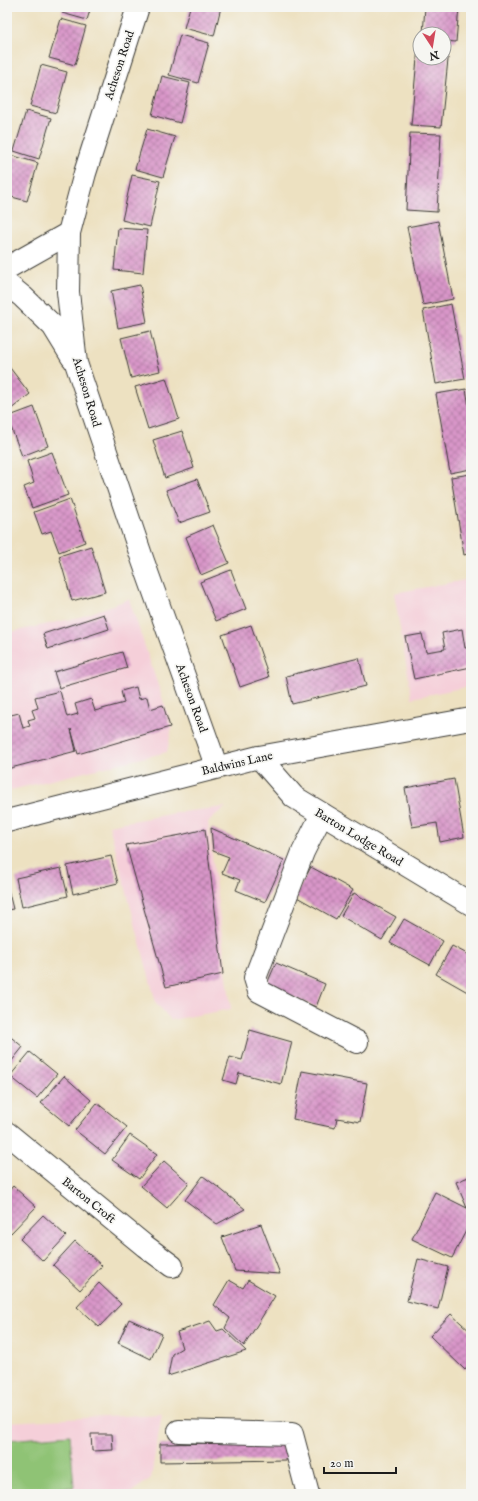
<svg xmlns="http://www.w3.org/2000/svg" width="478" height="1501" font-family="'IM FELL English',serif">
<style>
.built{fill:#f5cfd9}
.pitch{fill:#8fc374;stroke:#567048}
.building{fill:url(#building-cross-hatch)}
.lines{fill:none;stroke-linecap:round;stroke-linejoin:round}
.minor-casing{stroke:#3b3a35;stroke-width:24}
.minor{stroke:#fff;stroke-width:22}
.labels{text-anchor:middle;stroke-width:3.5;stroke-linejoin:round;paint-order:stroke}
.street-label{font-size:12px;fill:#1c1c1c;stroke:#f6f6f2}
</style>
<defs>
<pattern id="building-cross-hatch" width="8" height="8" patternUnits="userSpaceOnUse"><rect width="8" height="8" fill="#d996c9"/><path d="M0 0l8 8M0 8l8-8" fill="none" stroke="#af7aa2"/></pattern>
</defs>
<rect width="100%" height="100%" fill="#f6f6f2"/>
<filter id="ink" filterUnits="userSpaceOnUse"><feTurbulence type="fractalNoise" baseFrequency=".025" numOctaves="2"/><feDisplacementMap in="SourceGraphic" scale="8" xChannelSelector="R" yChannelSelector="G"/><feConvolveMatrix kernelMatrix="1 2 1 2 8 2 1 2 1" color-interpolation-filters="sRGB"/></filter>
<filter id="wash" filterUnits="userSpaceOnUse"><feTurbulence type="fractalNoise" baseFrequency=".012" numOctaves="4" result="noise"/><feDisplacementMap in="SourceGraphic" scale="16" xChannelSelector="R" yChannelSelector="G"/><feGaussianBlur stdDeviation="0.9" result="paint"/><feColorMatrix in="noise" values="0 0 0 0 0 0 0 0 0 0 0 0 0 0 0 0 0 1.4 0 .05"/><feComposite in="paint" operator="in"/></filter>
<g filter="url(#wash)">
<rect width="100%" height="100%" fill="#ede1c1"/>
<g class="built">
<polygon points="471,579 471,686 412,698 394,593"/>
<polygon points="129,599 172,727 167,752 7,791 7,633 80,617"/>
<polygon points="226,807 208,822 231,1009 171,1020 156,1003 109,825 181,812"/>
<polygon points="162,1414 151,1478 129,1494 7,1494 7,1422"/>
</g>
<polygon class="pitch" points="70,1435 74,1487 7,1493 7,1440"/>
<g id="blocks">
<g class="building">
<polygon points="63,7 91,7 87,20 62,13"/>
<polygon points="190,7 221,7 214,36 184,28"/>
<polygon points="425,7 459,7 456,42 444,41 444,34 423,34"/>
<polygon points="61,19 86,26 75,65 49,58"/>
<polygon points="180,35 209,43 198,83 169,75"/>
<polygon points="418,47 420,47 420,58 444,58 444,50 449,50 441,127 411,125"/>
<polygon points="41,65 67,72 56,113 30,106"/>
<polygon points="162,76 190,83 180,123 152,115"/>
<polygon points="26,111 51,118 39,159 14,151"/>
<polygon points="147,129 175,137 163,177 135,169"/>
<polygon points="410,133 441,134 437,212 406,210"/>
<polygon points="7,154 38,163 27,201 8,196 7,200"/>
<polygon points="132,175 160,181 150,227 122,220"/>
<polygon points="438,221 453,299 423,305 407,227"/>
<polygon points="118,228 147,230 143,273 114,270"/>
<polygon points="140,285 147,322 118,328 111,291"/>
<polygon points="451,304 465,379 436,384 423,310"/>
<polygon points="150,331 160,371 131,378 121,338"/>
<polygon points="7,364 30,394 10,410 7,405"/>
<polygon points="166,378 179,419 148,429 135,387"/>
<polygon points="466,389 471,418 471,469 450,473 436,394"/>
<polygon points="34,407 48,446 22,456 7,417"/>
<polygon points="182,431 194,468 165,478 153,440"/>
<polygon points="52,452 68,495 32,508 24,487 34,483 27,461"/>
<polygon points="471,474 471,553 464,555 451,477"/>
<polygon points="197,479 210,512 179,523 166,490"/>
<polygon points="70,499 85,542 59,552 51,531 42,534 34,512"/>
<polygon points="213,525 229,563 201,575 186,537"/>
<polygon points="91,546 105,592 72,601 59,556"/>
<polygon points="231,570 246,609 216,621 200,582"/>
<polygon points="104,614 109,629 48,649 43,634"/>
<polygon points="251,625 269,677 240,687 222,635"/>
<polygon points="462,629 465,648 471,647 471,667 414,679 405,637 422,634 426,652 445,649 442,633"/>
<polygon points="122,652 127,668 59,688 54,672"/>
<polygon points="359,658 366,686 292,704 286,676"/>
<polygon points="136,687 139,699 147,697 150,709 163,705 170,727 78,754 71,729 76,751 7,769 7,716 19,713 23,728 30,726 28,720 35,718 32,710 38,708 35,697 60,691 67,717 78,714 75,704 91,699 95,711 124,703 121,691"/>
<polygon points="454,779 464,837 440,842 437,823 412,827 405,788"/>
<polygon points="211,828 284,860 265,902 236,890 240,880 222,873 229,857 213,851"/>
<polygon points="205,829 223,974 166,987 126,845 181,835"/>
<polygon points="111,856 118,883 73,894 67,866"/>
<polygon points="311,867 353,890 336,919 295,896"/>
<polygon points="61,868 68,896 22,907 16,878"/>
<polygon points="7,885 13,909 7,910"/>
<polygon points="354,893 396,917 382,940 341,916"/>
<polygon points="404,919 443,941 430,965 390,943"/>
<polygon points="452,946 471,956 471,994 436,974"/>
<polygon points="276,963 325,984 316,1007 266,986"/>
<polygon points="250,1030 292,1042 281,1084 239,1073 236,1084 223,1080 230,1057 242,1060"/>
<polygon points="7,1034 23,1047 7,1067"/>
<polygon points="30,1052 57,1074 37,1098 10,1076"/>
<polygon points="302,1071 367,1083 360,1122 337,1118 335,1128 293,1119"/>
<polygon points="64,1076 91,1100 69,1126 41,1103"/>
<polygon points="97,1103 127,1127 105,1154 75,1130"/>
<polygon points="130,1135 157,1154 139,1179 112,1160"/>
<polygon points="164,1161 189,1183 167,1208 141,1186"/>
<polygon points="203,1176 219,1188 245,1209 217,1224 185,1200"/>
<polygon points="471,1176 471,1206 467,1208 456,1182"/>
<polygon points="13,1186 36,1207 11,1233 7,1230 7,1193"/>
<polygon points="435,1192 471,1210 471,1221 452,1258 412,1239"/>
<polygon points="43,1215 66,1236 43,1261 20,1239"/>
<polygon points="261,1224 280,1274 235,1271 222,1237"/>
<polygon points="75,1241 102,1266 80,1290 53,1265"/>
<polygon points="418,1259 448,1267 438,1309 407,1301"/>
<polygon points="229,1280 243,1288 248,1280 275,1296 244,1346 225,1328 230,1318 214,1305"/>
<polygon points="99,1283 121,1304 99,1327 77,1307"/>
<polygon points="451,1314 471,1332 471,1363 465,1370 430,1336"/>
<polygon points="129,1319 162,1334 151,1359 118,1343"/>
<polygon points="210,1321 217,1331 223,1329 246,1351 168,1376 172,1354 182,1348 177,1332"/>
<polygon points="91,1434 112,1434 113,1450 92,1451"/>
<polygon points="286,1442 287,1460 160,1462 160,1444"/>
</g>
</g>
</g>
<g filter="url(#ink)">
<use href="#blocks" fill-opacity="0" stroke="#3b3a35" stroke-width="1"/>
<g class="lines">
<defs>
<g id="minor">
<polyline points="138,7 85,173 69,233 68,292 76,363 143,561 213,757 215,767"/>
<polyline points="7,268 69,233"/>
<polyline points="7,284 23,297 53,326 72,357"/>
<polyline points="259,757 294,797 471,904"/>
<polyline points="322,814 303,852 255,978 259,991 357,1042"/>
<polyline points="7,821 259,757 471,719"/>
<polyline points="7,1133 145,1246 172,1266"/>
<polyline points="179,1431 292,1434 308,1494"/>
</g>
</defs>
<use href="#minor" class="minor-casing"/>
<use href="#minor" class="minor"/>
</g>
</g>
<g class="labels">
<g class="street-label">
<text transform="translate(119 65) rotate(-72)" y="4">Acheson Road</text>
<text transform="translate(87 392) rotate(73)" y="4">Acheson Road</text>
<text transform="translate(192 698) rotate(70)" y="4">Acheson Road</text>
<text transform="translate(237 763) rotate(-13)" y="4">Baldwins Lane</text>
<text transform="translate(359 837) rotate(31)" y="4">Barton Lodge Road</text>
<text transform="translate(89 1200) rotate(39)" y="4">Barton Croft</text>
</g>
</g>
<rect width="478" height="1501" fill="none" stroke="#f6f6f2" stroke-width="24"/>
<g transform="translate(432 46) rotate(168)"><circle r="19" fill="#f6f6f2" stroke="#9f9f9c"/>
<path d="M0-3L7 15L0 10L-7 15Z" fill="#d1495b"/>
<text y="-6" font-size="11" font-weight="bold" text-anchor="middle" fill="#1c1c1c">N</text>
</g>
<path d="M324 1467v6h72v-6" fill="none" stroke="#1c1c1c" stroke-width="2"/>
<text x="330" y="1467" font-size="12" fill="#1c1c1c" stroke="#f6f6f2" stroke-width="3" paint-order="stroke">20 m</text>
</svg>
